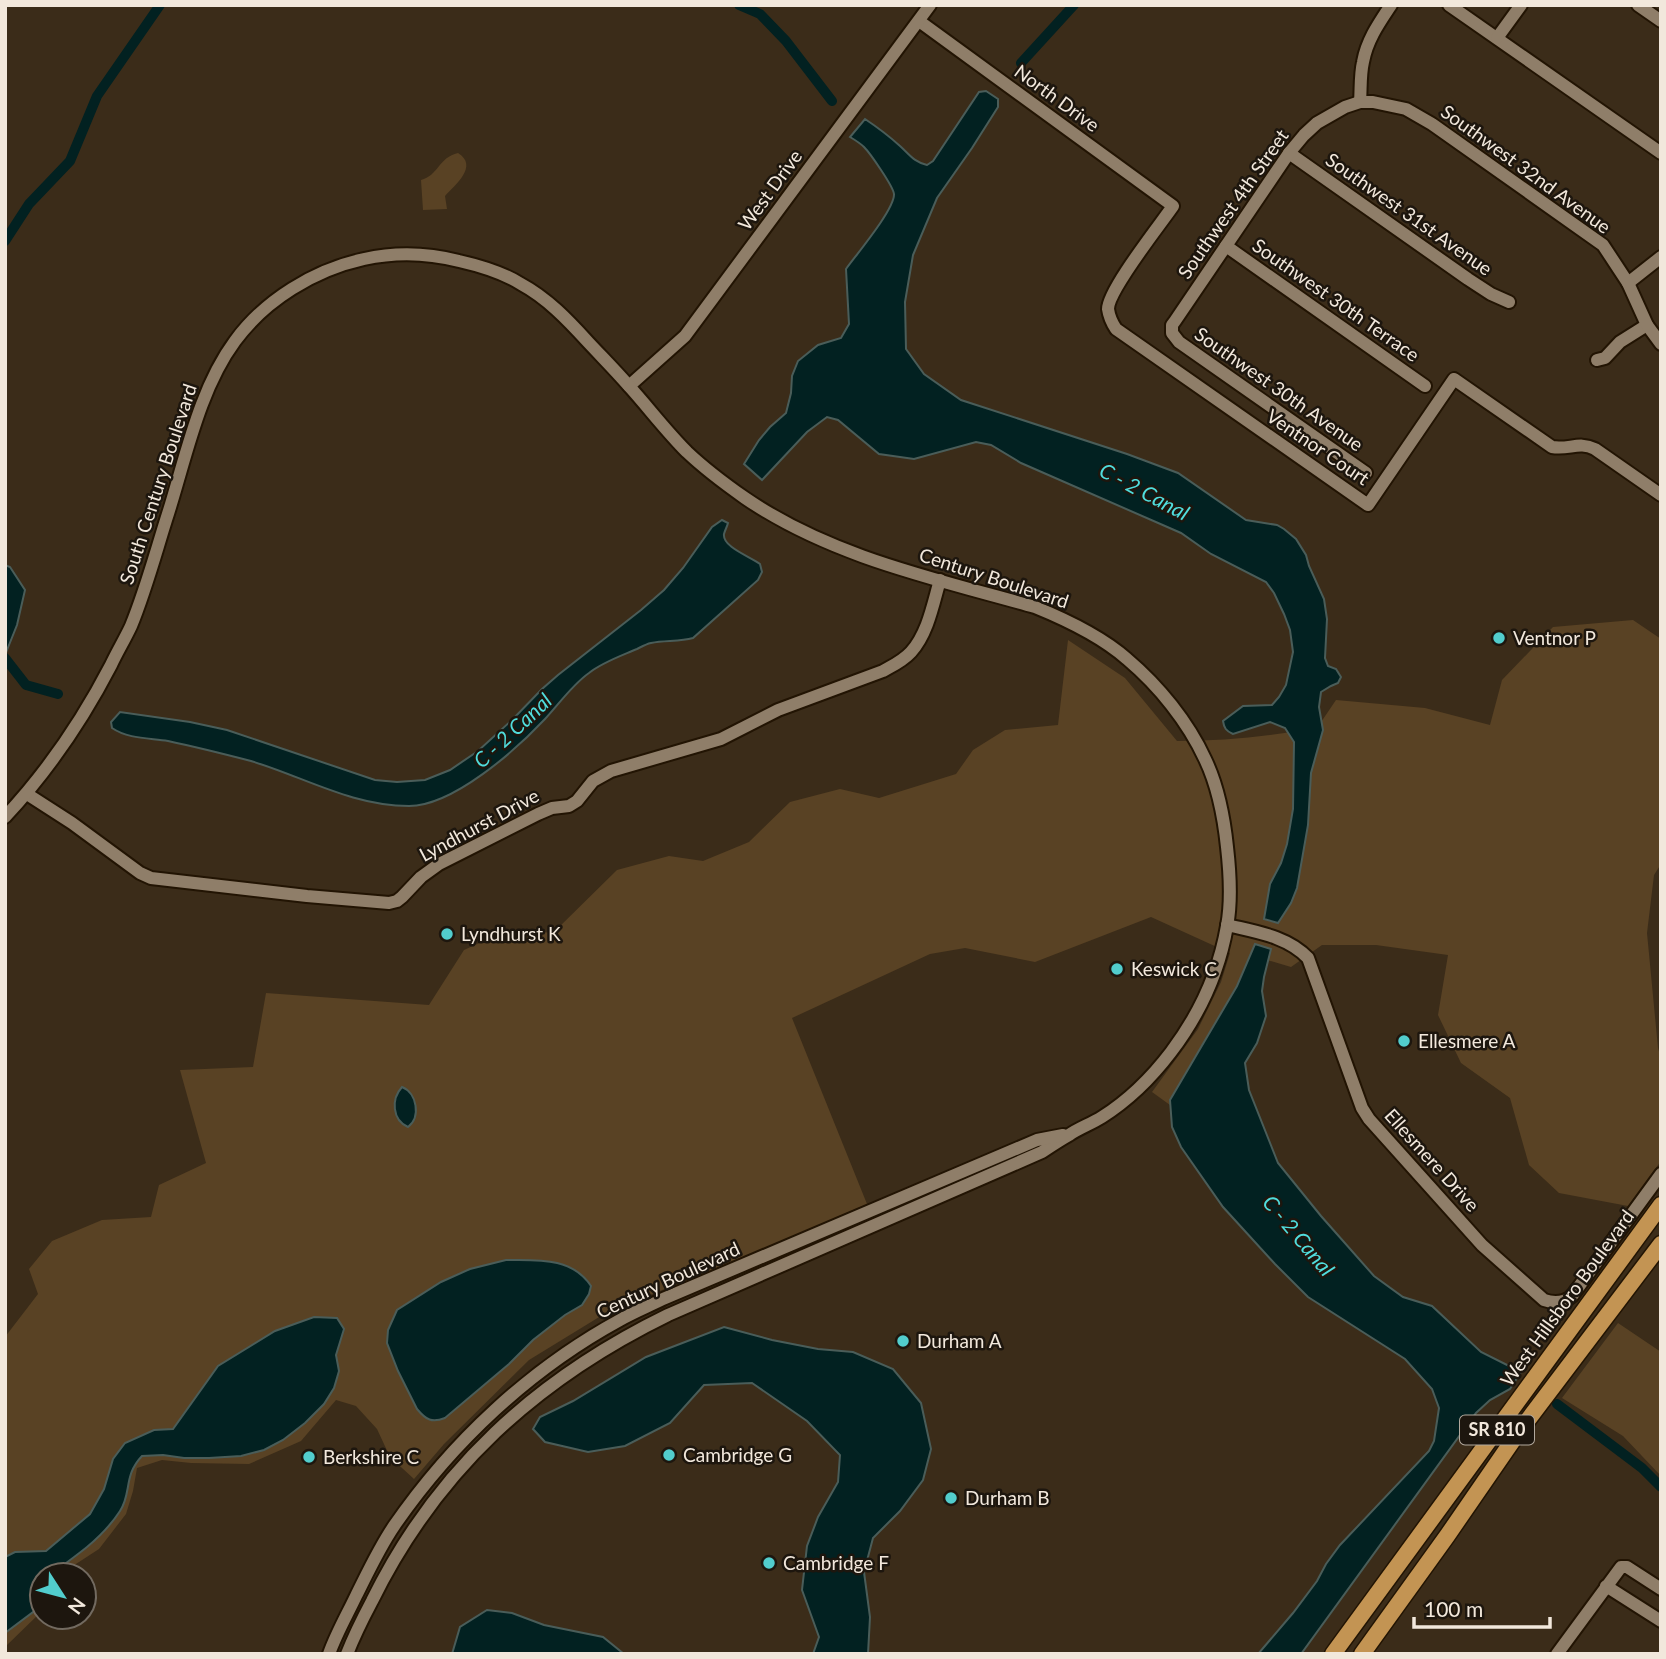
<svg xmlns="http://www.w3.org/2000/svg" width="1666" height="1659" font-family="Lato,sans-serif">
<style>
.green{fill:#594224}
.water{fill:#022121;stroke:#4a5d59;stroke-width:2}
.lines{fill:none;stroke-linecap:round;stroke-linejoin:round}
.canal{stroke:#022121;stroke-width:10}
.minor-casing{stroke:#221403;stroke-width:16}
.major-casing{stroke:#221403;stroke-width:19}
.minor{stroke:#8f7e69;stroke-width:12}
.major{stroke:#c39453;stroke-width:16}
.poi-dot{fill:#52cdcd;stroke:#1d160e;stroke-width:2.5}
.labels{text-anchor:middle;stroke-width:5;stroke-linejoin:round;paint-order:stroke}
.shield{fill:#1d160e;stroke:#b2a99e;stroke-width:2}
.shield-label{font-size:18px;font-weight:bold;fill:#f2e8dc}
.street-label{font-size:19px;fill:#f2e8dc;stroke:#1d160e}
.poi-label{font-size:19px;fill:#f2e8dc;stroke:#1d160e;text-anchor:start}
.water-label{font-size:21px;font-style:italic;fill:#50dddd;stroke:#1d160e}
</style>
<rect width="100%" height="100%" fill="#3b2c19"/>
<g class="green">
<path d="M 458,153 C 479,166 455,185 445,196 L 447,209 L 423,210 L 421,180 C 438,176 439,157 458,153 Z"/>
<path d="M 1633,620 L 1661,639 L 1661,864 L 1654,875 L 1647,933 L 1658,1048 L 1661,1059 L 1661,1161 L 1628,1206 L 1559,1193 L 1529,1165 L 1510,1098 L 1461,1063 L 1438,1015 L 1448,955 L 1376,945 L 1322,945 L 1291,967 L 1250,955 L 1237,986 L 1170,1105 L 1152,1092 L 1198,1029 L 1221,982 L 1230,953 L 1151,917 L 1035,962 L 965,948 L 930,954 L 792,1018 L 867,1204 L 733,1262 L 609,1311 L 529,1360 L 444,1444 L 414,1479 L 390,1457 L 377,1429 L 356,1406 L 336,1400 L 301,1441 L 249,1464 L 191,1463 L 162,1460 L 137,1468 L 133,1491 L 126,1514 L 99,1549 L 59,1575 L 42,1575 L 42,1611 L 5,1647 L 5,1337 L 38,1294 L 29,1269 L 52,1241 L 102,1220 L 151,1217 L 159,1185 L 206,1163 L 180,1070 L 253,1067 L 266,993 L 429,1005 L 464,950 L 510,929 L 553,933 L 617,870 L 669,856 L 703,861 L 749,842 L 790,802 L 840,789 L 879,798 L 956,774 L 973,750 L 1005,730 L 1058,725 L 1068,640 L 1125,678 L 1177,741 C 1224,741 1270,736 1317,728 L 1336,700 L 1425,708 L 1490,725 L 1502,680 L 1553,627 Z"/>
<polygon points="1618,1323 1661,1352 1661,1476 1623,1436 1562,1398"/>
</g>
<g class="water">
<path d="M 986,91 L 998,99 L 998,107 L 972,148 L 937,198 L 913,255 L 905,302 L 906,349 L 924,374 L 961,400 L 1127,454 L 1178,473 L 1246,520 L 1277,525 L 1284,529 L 1296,539 L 1306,555 L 1309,566 L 1324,599 L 1327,619 L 1325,658 L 1328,666 L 1336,669 L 1341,677 L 1338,683 L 1331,686 L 1321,692 L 1319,707 L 1323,730 L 1311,773 L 1308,825 L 1297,888 L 1291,903 L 1278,923 L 1264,919 L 1270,884 L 1281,863 L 1287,844 L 1293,809 L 1294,742 L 1285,728 L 1270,722 L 1233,734 C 1226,731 1224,728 1223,721 L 1243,706 L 1272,705 L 1279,697 L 1286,685 L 1293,652 L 1290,630 L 1284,614 L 1274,593 L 1266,582 L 1211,554 L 1181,533 L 1021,463 L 991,445 L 976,442 L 914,459 L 879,454 L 838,420 L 827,417 L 807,432 L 762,480 L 744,464 L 759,440 L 770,427 L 786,413 L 791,393 L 792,376 L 798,361 L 818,345 L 841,338 L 849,324 L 846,269 C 856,255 895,209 894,194 C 893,186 870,153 864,147 C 860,143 855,140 850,137 L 865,119 C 877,127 889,136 900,146 C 910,155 914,162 927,165 L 933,161 L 979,92 Z"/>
<path d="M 722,520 L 728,523 C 727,527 725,530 724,534 C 722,547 751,557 760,564 L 762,572 L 758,580 L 693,638 C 679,642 665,640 651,643 C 646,644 641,647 637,649 C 621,656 603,662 589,673 C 572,685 559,704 545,719 C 516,750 453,806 409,806 C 352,806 304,777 251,761 C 224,754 196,747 168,741 C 149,738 128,739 112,728 L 111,722 L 120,712 L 190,722 L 227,730 L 375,780 L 397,782 L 425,780 L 450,770 L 478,751 L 513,719 L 542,689 L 558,675 L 641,610 L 664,590 L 683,568 L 712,527 Z"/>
<polygon points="5,565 10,567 25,590 17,625 5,655"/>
<polygon points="1255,944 1271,949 1264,977 1262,991 1266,1016 1257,1043 1245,1063 1249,1090 1278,1163 1321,1216 1374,1276 1403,1297 1432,1306 1481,1352 1521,1372 1510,1389 1490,1400 1476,1413 1301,1654 1258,1654 1293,1613 1317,1581 1326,1564 1340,1545 1429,1451 1434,1441 1439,1408 1432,1389 1405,1359 1308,1297 1275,1264 1223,1207 1181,1147 1172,1127 1170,1100 1237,986"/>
<path d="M 402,1087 C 417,1093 421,1117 408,1127 C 392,1120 391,1099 402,1087 Z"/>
<path d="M 506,1260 C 538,1260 572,1257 591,1286 L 589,1294 L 582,1305 L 565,1315 L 533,1340 L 509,1364 L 445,1418 C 432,1423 426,1420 417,1409 L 398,1371 L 387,1343 L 388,1330 L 397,1310 L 441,1282 L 470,1269 Z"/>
<path d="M 314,1317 L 337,1318 L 344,1329 L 336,1355 L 339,1371 L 334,1388 L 324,1404 L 305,1423 L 283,1440 L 264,1450 L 241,1456 L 209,1458 L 184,1458 L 163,1455 L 142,1456 C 123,1476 132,1493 120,1511 C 111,1525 99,1537 87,1547 C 75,1557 63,1564 52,1575 L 42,1575 L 42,1597 L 37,1609 L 5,1633 L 5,1557 L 15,1552 L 46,1551 L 90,1514 L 104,1489 L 113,1459 L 125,1443 L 154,1430 L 173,1429 L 218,1366 L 275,1331 Z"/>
<polygon points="724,1327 772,1340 818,1349 853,1352 893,1369 921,1403 931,1449 923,1480 900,1511 873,1538 864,1572 870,1617 868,1654 813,1654 819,1637 802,1590 807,1546 818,1517 838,1482 840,1455 807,1421 752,1383 704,1385 670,1423 625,1446 588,1452 545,1442 533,1429 540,1417 573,1401 646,1357"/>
<polygon points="487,1610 512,1613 544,1625 603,1637 624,1654 452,1654 460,1627"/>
</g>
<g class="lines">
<g class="canal">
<polyline points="739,5 760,14 786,41 832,101"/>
<polyline points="1021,63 1074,5"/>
<polyline points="5,241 29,204 70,161 97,96 160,5"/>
<polyline points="5,658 26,685 58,694"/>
<polyline points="1557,1404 1642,1468 1661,1487"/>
</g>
<defs>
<g id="minor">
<polyline points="1449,5 1661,153"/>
<polyline points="1638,5 1661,21"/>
<path d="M 919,21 L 1173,206 C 1160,225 1108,290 1108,309 C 1109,316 1112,323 1116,329 L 1368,505 L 1454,379 L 1552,447 C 1569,450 1579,441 1595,449 L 1661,495"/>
<polyline points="1497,38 1521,5"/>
<path d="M 1360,102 C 1361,89 1360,75 1363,62 C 1367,40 1379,23 1391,5"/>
<polyline points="1289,153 1468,279 1491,294 1509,302"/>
<polyline points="1226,246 1425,386"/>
<polyline points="1628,283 1661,257"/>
<polyline points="1597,360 1605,358 1620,342 1647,325"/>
<polyline points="629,386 685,336 930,5"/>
<polyline points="1366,473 1179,342 1172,333 1172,325 1175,321 1289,153 1304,135 1317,123 1345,107 1360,102 1373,102 1406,109 1432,124 1603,245 1628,283 1647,325 1661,344"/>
<path d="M 27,794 L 72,823 L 140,873 L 151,878 L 307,896 L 389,903 L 397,901 L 402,897 L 421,877 L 439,864 L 538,814 L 552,808 L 569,806 L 577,801 L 593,781 L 611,771 L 721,739 L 778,710 L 883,671 C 892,666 903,661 911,652 C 928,633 933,604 940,580"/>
<path d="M 5,817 C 48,771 82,721 111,665 C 117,652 125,639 131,626 C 145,592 155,555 166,520 C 185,462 198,391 235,341 C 265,300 314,270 364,259 C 395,252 428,253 459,261 C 481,266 502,272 521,284 C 547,298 568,320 588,342 C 601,356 615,370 628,385 C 648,407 666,431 687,452 C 705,469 725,484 745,498 C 831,557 936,579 1035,607 C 1067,620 1101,636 1127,659 C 1159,686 1188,722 1205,759 C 1218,786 1224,818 1227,847 C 1230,873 1232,900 1227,926 C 1219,972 1199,1015 1171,1052 C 1152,1077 1129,1100 1102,1117 C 1091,1124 1079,1128 1069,1135 C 1060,1140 1051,1146 1042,1152 L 668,1315 C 537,1379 437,1469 372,1601 C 363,1618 354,1636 347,1654"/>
<path d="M 1227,925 C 1256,932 1287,936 1308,958 L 1362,1108 L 1369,1119 L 1482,1245 L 1544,1300 C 1553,1303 1564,1303 1572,1296 L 1661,1174"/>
<polyline points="1606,1586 1661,1621"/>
<path d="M 329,1654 C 336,1634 347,1615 356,1596 C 368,1572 379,1548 394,1526 C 452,1442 530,1369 620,1320 C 634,1312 649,1306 663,1299 L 1037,1140 L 1063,1135"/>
<polyline points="1557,1654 1621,1567 1627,1567 1661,1589"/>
</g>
<g id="major">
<polyline points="1333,1654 1661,1205"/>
<polyline points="1362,1654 1447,1536 1518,1433 1661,1244"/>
</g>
</defs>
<use href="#minor" class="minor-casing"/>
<use href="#major" class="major-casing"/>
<use href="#minor" class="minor"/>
<use href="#major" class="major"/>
</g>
<g class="poi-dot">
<circle cx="1499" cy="638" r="7"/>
<circle cx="447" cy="934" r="7"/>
<circle cx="1117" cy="969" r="7"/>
<circle cx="1404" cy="1041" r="7"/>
<circle cx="903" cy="1341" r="7"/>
<circle cx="669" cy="1455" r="7"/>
<circle cx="309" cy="1457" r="7"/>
<circle cx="951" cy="1498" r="7"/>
<circle cx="769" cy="1563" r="7"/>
</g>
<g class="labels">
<rect class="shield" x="1460" y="1415.5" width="74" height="29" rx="5"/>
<g class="shield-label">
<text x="1497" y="1436">SR 810</text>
</g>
<g class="street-label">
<text transform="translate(1057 98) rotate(36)" y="7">North Drive</text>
<text transform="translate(1526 169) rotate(36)" y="7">Southwest 32nd Avenue</text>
<text transform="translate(770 190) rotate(-54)" y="7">West Drive</text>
<text transform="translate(1233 204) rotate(-55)" y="7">Southwest 4th Street</text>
<text transform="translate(1409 214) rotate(35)" y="7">Southwest 31st Avenue</text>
<text transform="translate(1336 300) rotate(35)" y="7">Southwest 30th Terrace</text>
<text transform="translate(1279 389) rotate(35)" y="7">Southwest 30th Avenue</text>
<text transform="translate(1318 447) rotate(34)" y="7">Ventnor Court</text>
<text transform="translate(158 484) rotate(-72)" y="7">South Century Boulevard</text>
<text transform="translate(994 578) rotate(18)" y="7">Century Boulevard</text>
<text transform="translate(479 825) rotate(-28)" y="7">Lyndhurst Drive</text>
<text transform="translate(1432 1160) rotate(48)" y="7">Ellesmere Drive</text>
<text transform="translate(668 1280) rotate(-25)" y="7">Century Boulevard</text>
<text transform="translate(1567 1298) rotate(-54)" y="7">West Hillsboro Boulevard</text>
</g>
<g class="poi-label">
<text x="1513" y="645">Ventnor P</text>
<text x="461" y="941">Lyndhurst K</text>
<text x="1131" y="976">Keswick C</text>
<text x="1418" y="1048">Ellesmere A</text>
<text x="917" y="1348">Durham A</text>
<text x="683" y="1462">Cambridge G</text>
<text x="323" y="1464">Berkshire C</text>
<text x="965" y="1505">Durham B</text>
<text x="783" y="1570">Cambridge F</text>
</g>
<g class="water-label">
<text transform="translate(1144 492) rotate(28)" y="7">C - 2 Canal</text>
<text transform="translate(513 731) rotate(-43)" y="7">C - 2 Canal</text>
<text transform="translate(1298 1236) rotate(50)" y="7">C - 2 Canal</text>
</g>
</g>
<rect width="1666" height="1659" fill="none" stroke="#f2e8dc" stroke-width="14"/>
<g transform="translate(63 1596) rotate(126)"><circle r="33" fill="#1d160e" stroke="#726a60" stroke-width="2"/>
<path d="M0-5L12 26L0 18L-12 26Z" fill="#52cdcd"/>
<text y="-10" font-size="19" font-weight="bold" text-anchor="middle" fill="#f2e8dc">N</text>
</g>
<path d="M1414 1617v10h136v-10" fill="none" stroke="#f2e8dc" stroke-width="3.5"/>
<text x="1424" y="1617" font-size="21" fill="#f2e8dc" stroke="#1d160e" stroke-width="5" paint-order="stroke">100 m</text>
</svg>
